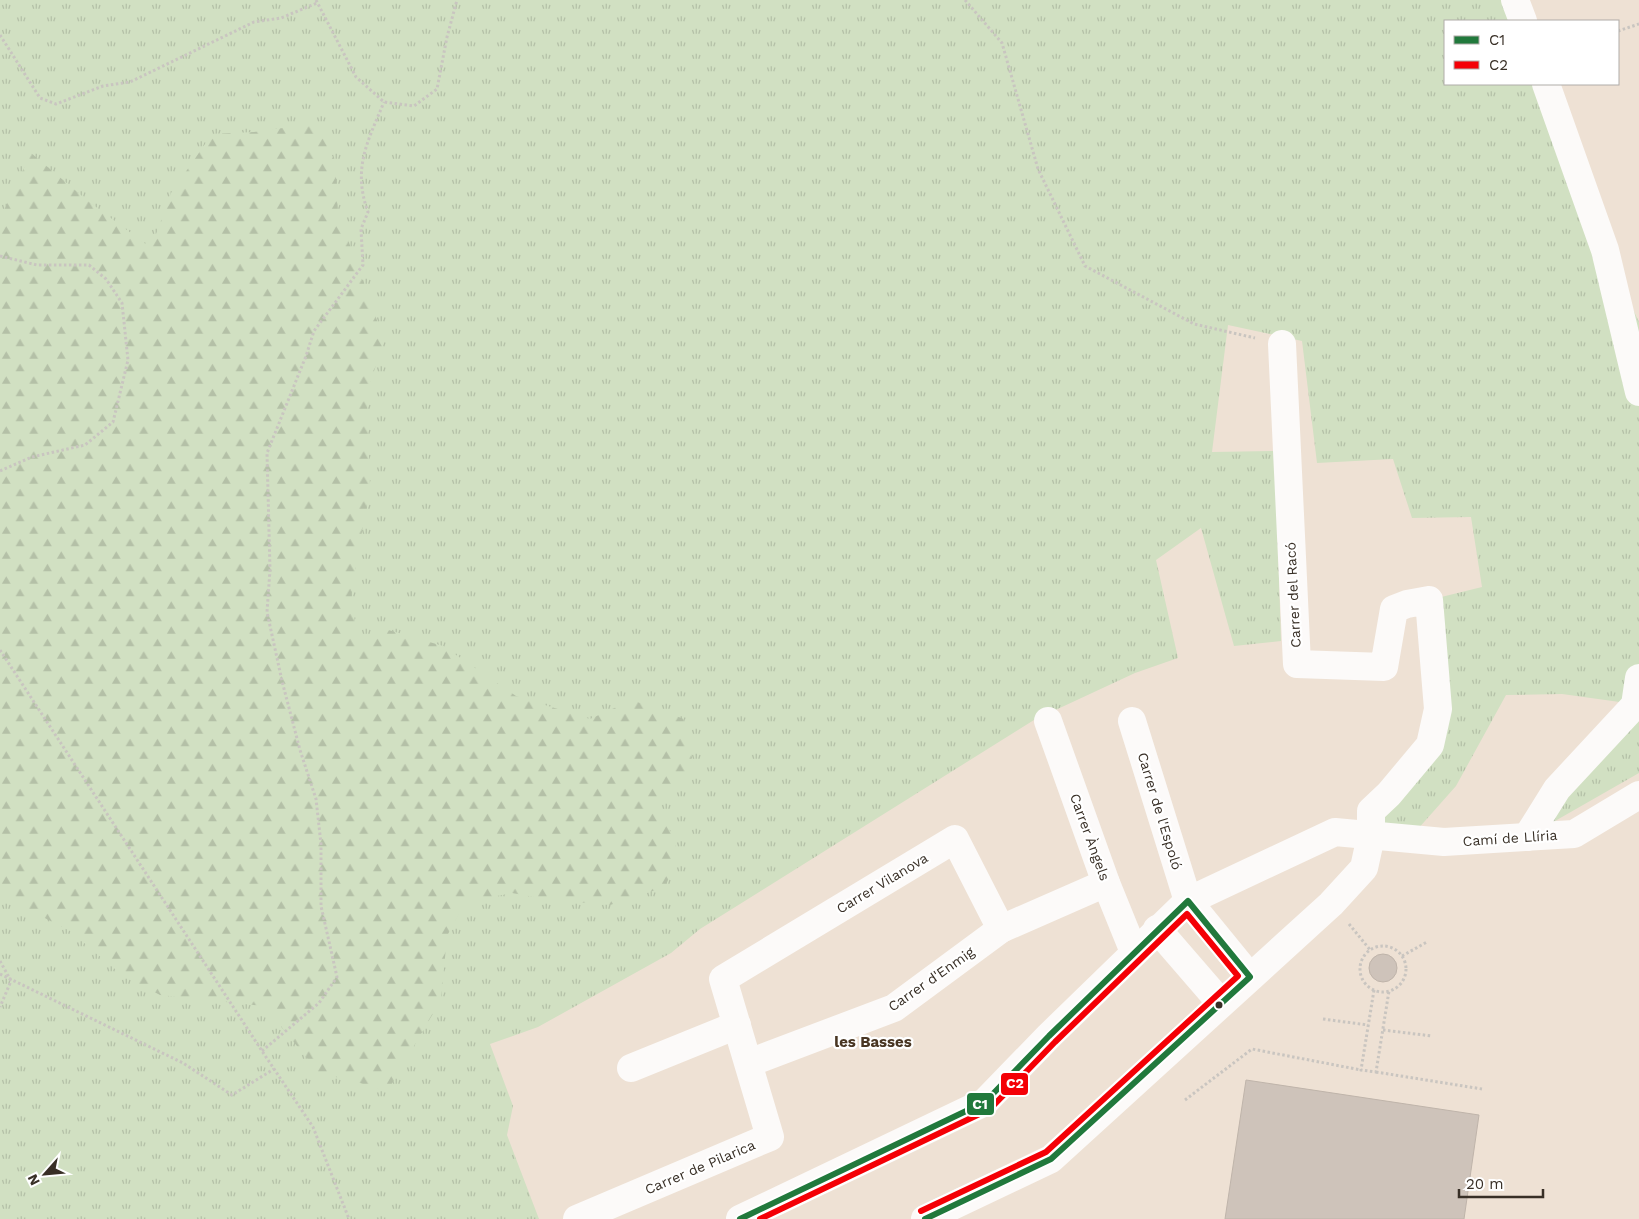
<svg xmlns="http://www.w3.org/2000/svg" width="1639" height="1219" font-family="'Work Sans',sans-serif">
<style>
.grass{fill:url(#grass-tufts)}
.forest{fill:url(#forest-firs)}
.building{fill:#cec3ba;stroke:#bfb4aa}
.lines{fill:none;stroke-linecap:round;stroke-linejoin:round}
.path{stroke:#c9c5c0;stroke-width:3;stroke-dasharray:2.5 2.5;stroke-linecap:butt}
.minor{stroke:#fcfaf9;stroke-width:28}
.bus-1-casing{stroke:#fff;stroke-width:10}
.bus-2-casing{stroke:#fff;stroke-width:10}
.bus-1{stroke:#21793c;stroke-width:6}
.bus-2{stroke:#f40006;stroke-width:6}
.bus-dot{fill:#382f26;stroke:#fff;stroke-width:2}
.labels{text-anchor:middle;stroke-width:4.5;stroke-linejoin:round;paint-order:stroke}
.street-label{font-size:14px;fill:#382f26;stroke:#fff}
.neighbourhood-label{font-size:15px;font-weight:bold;fill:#493623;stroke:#fff}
.line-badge{stroke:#fff;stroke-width:2}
.badge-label{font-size:14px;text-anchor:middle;font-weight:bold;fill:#fff}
</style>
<defs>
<pattern id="grass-tufts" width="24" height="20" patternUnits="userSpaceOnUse" patternTransform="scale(1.25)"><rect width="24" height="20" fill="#d1e0c2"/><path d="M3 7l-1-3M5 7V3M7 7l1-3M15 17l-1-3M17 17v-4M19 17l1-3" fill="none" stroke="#b4c0a7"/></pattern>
<pattern id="forest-firs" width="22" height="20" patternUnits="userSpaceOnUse" patternTransform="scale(1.25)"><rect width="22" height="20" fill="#d1e0c2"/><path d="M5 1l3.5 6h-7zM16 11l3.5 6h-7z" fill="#b4c0a7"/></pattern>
</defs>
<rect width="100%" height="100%" fill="#eee1d4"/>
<polygon class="grass" points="0,0 1514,0 1522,21 1445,21 1445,84 1546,84 1605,250 1639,322 1639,773 1527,837 1634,704 1562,694 1506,695 1456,786 1409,839 1371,836 1431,745 1429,600 1482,587 1471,517 1412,518 1393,459 1317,463 1302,341 1228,325 1212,452 1275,451 1281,641 1234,646 1201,528 1156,560 1178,658 1135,673 1034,720 700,929 671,953 538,1027 490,1044 513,1106 507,1135 539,1219 0,1219"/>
<polygon class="forest" points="319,123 335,163 338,212 384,340 367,393 370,487 351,593 358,645 385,629 443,646 516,696 590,719 632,700 684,719 692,758 679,783 657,798 679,854 665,887 610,905 551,900 512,893 465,902 447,936 441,1000 387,1092 351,1080 320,1074 264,1006 160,995 122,975 70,931 6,898 0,892 0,219 31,153 88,201 151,248 171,193 212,134 254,132"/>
<g class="building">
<circle cx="1383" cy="968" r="14"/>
<polygon points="1246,1080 1479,1115 1464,1219 1225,1219"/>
</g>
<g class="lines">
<g class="path">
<polyline points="316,0 356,77 384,102 414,106 437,89 447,37 457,0"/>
<polyline points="965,0 1002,43 1038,169 1085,266 1194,324 1255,338"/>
<polyline points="1618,31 1639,24"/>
<polyline points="0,35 40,98 56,104 103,86 130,82 254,22 281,18 317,3"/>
<polyline points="0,256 37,265 89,265 106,279 122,303 128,360 113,422 85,445 32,457 0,471"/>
<polyline points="0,650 262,1051 313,1127 349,1219"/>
<polyline points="1349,924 1371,951"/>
<circle cx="1383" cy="969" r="23"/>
<polyline points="1402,956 1427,942"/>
<polyline points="0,961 11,981 0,1007"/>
<polyline points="0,974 183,1063 232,1095 274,1069"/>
<polyline points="1374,990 1361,1070 1376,1072 1389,991"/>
<polyline points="1323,1019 1368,1025"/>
<polyline points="1383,1030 1432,1036"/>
<path d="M 262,1051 L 319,1003 L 337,977 L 321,906 L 321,844 L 316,799 L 300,750 L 282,681 L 267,612 L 270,570 L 267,453 L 306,356 L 314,331 L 363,265 L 361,229 L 368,212 C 352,168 368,141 384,102"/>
<polyline points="1376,1072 1482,1089"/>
<polyline points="1185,1100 1252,1049 1361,1070"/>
</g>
<g class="minor">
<polyline points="1515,0 1523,21"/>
<polyline points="1546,84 1605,250 1639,392"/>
<polyline points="1048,721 1106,883 1134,952"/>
<polyline points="1132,721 1188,901 1250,977"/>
<polyline points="1527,837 1557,789 1635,705 1639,678"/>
<polyline points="1157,929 1221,1003"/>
<polyline points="749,1063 894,1008 1001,929 1106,883"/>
<polyline points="631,1068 737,1025"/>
<polyline points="577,1219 770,1137 723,979 955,839 1001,929"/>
<polyline points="740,1219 985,1102 1049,1036 1188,901 1335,832 1444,842 1574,834 1639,795"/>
<polyline points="925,1219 1051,1159 1331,904 1364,868 1371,836 1371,811 1389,794 1430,745 1438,709 1429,600 1407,604 1394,609 1384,667 1297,664 1282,344"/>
</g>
<defs>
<polyline id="bus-1" points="740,1219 985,1102 1049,1036 1188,901 1250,977 1051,1159 925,1219"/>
<polyline id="bus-2" points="760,1219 990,1109 1055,1042 1187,914 1238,976 1046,1152 921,1211"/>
</defs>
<use href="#bus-1" class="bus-1-casing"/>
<use href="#bus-2" class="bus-2-casing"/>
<use href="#bus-1" class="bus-1"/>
<use href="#bus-2" class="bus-2"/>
</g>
<circle class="bus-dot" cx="1219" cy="1005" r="4.5"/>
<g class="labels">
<g class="street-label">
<text transform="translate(1293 595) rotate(-93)" y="5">Carrer del Racó</text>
<text transform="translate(1160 811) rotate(73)" y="5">Carrer de l'Espoló</text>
<text transform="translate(1090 837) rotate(70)" y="5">Carrer Àngels</text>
<text transform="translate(1510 838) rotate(-4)" y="5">Camí de Llíria</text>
<text transform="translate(882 883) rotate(-31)" y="5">Carrer Vilanova</text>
<text transform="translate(931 979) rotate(-35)" y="5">Carrer d'Enmig</text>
<text transform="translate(700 1167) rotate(-23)" y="5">Carrer de Pilarica</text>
</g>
<g class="neighbourhood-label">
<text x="873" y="1047">les Basses</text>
</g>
</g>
<g class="line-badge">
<rect x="1000" y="1072" width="29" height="24" rx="5" fill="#f40006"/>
<rect x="966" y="1092" width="29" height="24" rx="5" fill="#21793c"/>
</g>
<g class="badge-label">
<text x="1015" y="1088">C2</text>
<text x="980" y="1109">C1</text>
</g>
<rect x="1444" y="20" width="175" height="65" fill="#ffffff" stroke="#afaca8"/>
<rect x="1454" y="36" width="25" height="8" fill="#21793c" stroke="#afaca8"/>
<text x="1489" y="45" font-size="15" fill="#382f26">C1</text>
<rect x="1454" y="61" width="25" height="8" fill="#f40006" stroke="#afaca8"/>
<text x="1489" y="70" font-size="15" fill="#382f26">C2</text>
<g transform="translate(45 1174) rotate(243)" stroke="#ffffff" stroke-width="4" paint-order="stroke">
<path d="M0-4L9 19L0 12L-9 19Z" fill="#382f26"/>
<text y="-8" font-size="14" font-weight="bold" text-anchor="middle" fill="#382f26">N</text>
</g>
<path d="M1459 1189v8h84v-8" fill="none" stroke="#382f26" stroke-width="2.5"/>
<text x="1466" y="1189" font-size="15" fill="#382f26" stroke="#ffffff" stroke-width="4" paint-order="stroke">20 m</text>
</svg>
